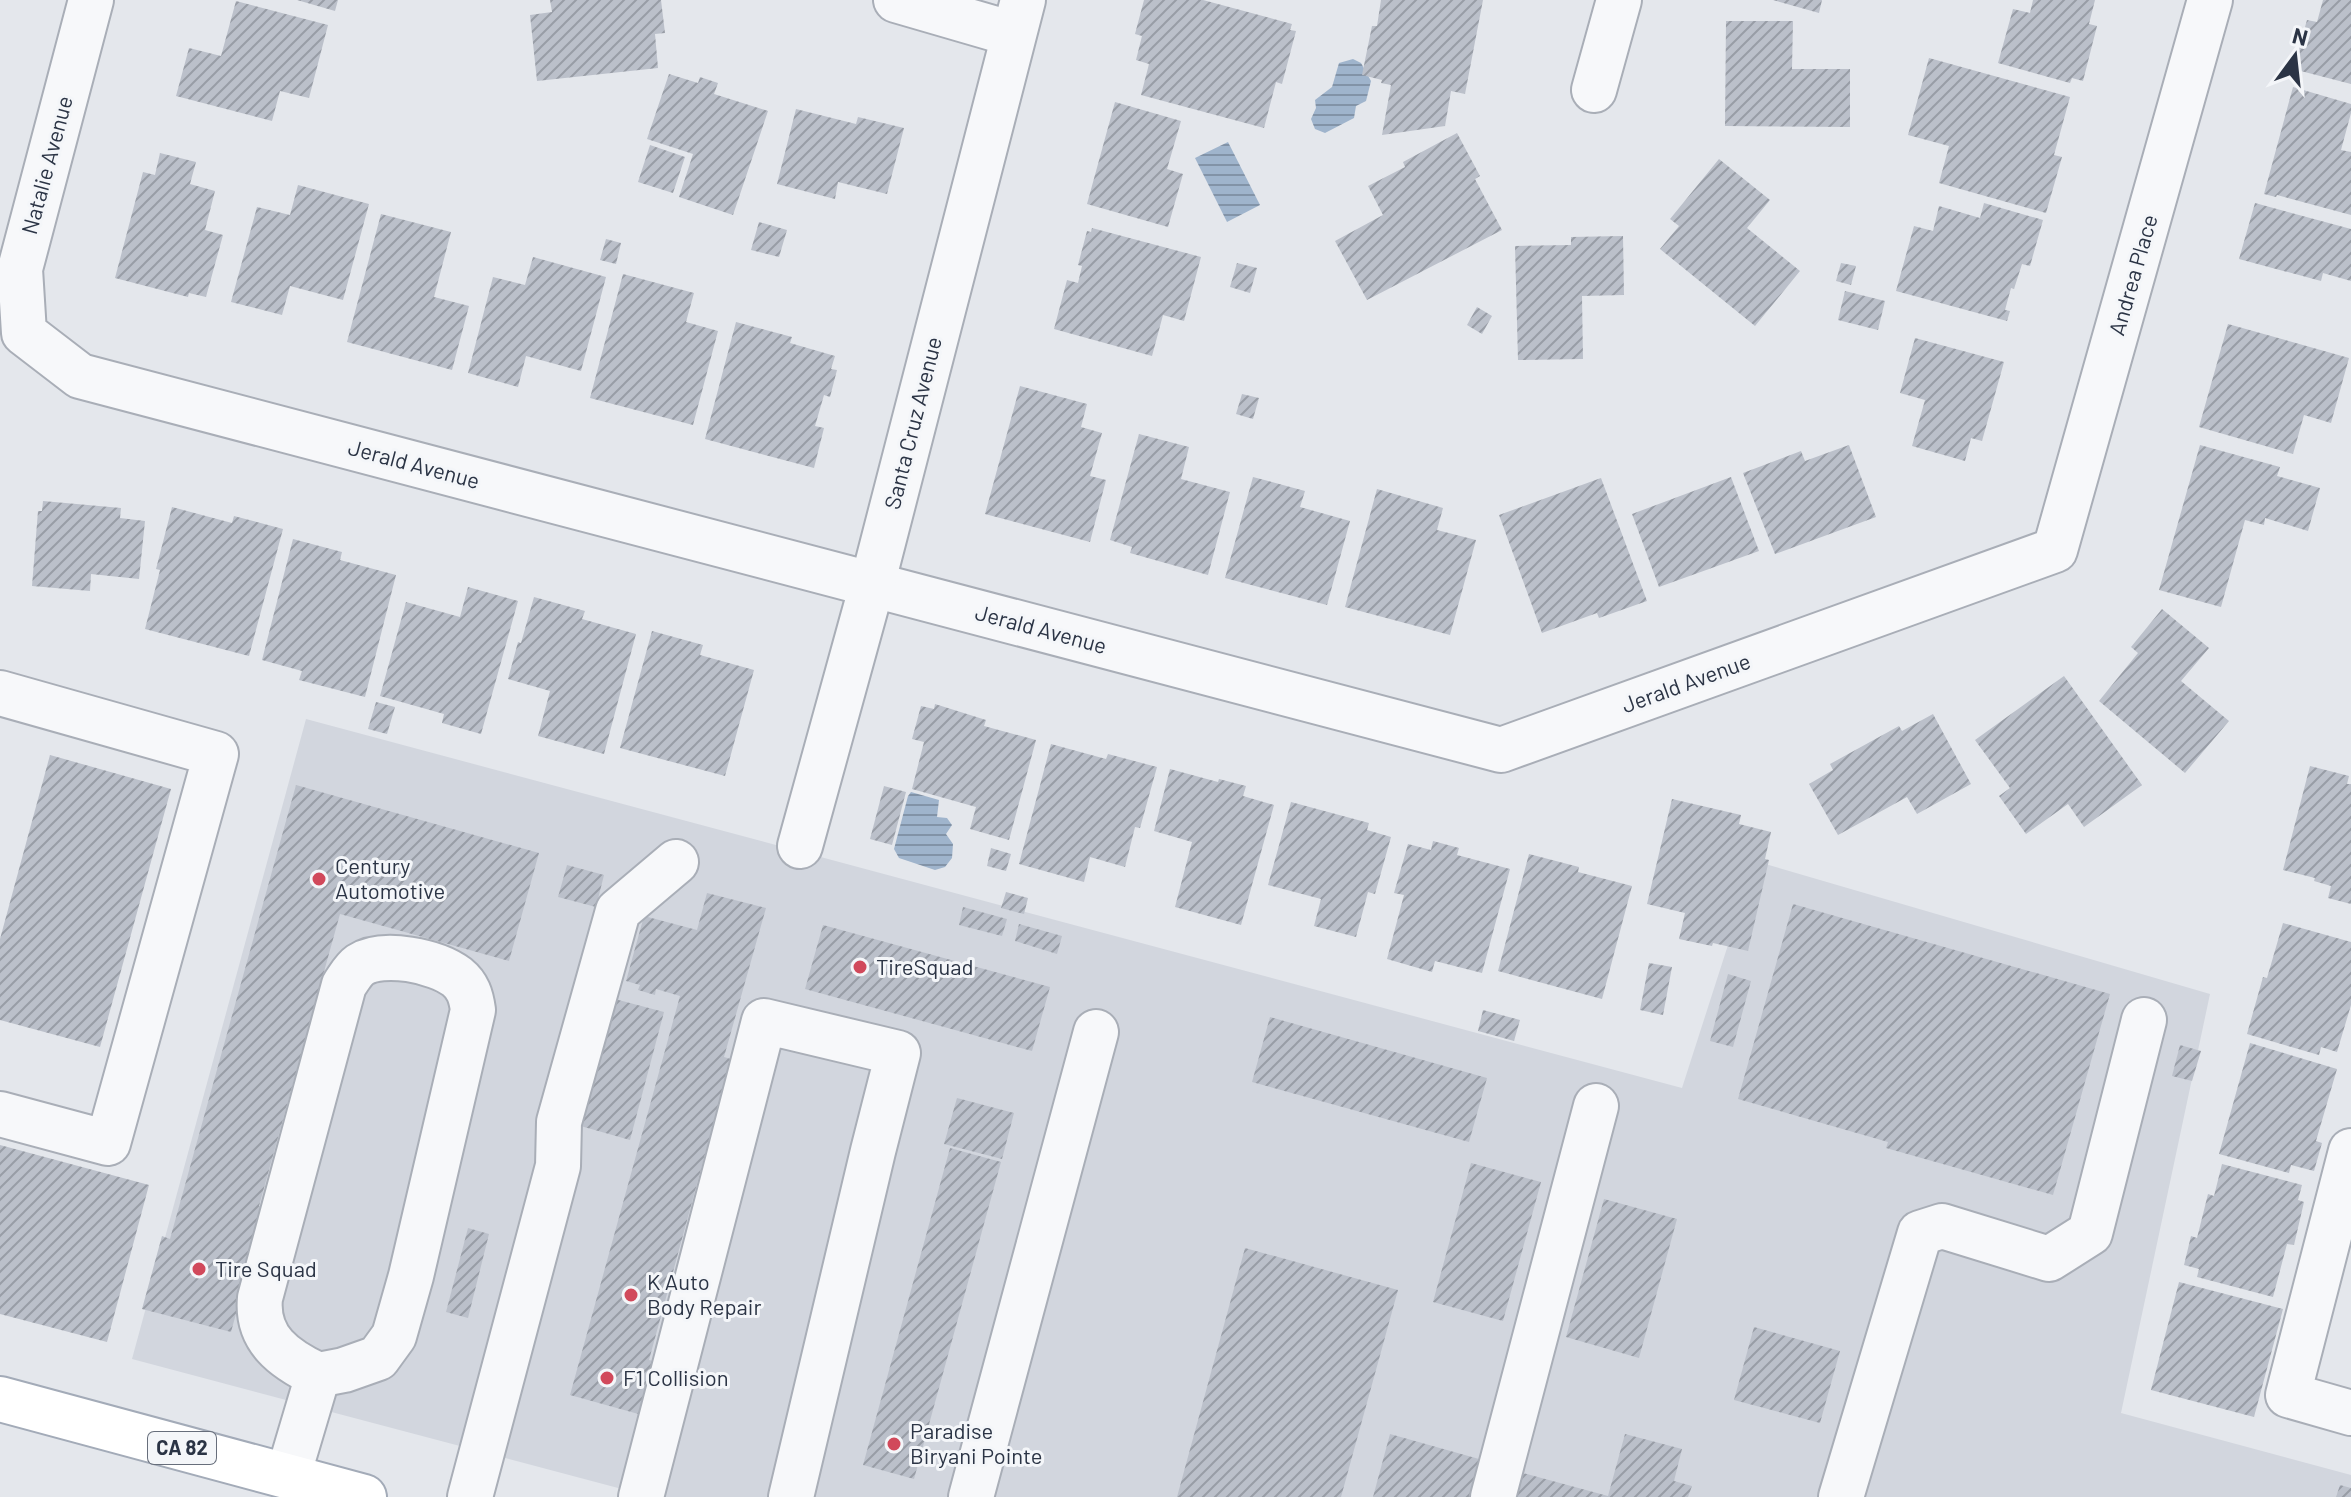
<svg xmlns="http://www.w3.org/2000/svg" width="2351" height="1497" font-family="Barlow,sans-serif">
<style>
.built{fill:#d2d6de}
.water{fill:url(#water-rules)}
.building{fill:url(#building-hatch)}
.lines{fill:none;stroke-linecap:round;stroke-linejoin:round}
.minor-casing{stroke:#a9aeb7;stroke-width:48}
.major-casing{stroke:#a3abb8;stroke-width:48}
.minor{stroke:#f7f8fa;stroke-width:44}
.major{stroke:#fff;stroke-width:44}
.poi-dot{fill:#d1495b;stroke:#f4f6f9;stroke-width:3}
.labels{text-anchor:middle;stroke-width:6;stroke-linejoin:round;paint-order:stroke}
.shield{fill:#f4f6f9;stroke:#676e7b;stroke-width:2}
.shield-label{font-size:20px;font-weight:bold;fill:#2b3445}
.street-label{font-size:22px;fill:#2b3445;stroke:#f4f6f9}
.poi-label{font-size:22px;fill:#2b3445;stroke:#f4f6f9;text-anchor:start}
</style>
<defs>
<pattern id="water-rules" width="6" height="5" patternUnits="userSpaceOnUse" patternTransform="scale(2)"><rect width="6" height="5" fill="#9fb4cc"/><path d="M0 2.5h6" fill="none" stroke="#8293a7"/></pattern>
<pattern id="building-hatch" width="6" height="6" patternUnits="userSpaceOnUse" patternTransform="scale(2)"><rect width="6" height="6" fill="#bbc0ca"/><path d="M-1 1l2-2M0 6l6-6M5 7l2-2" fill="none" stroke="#989da6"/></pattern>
</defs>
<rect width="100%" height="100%" fill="#e4e7ec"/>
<polygon class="built" points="306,719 1682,1088 1755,861 2210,994 2121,1413 2351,1475 2351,1497 652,1497 132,1359"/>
<g class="water">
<polygon points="1353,59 1361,63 1371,81 1366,101 1356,106 1354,118 1325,133 1315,129 1311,119 1316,108 1315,100 1332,87 1339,63"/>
<polygon points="1228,142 1260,205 1227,222 1195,158"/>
<polygon points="911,792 939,800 937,817 947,818 952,825 946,834 953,844 952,858 945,867 935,870 899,858 894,849 908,796"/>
</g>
<g class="building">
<polygon points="297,0 338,0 335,11"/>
<polygon points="550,0 661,0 665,33 655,34 658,68 537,81 530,15 552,12"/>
<polygon points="1144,0 1203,0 1292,24 1290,30 1296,31 1282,84 1276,82 1264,128 1141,95 1149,64 1136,60 1142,36 1135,34"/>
<polygon points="1381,0 1483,0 1465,94 1451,91 1445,126 1382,135 1391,85 1381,83 1382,80 1362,75 1372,26 1377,26"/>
<polygon points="1773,0 1822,0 1819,13"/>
<polygon points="2033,0 2095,0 2089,24 2097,26 2083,81 2072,78 2070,83 1998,63 2013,9 2030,13"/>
<polygon points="2323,0 2351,0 2351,84 2293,69 2307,20 2317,22"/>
<polygon points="236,1 328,25 309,98 280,91 272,121 176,96 189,48 221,56"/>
<polygon points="1726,21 1793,21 1792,69 1850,69 1850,127 1725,126"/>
<polygon points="1929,58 2070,97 2054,155 2062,157 2046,213 1939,183 1949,146 1908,135"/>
<polygon points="669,74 698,83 700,77 718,83 714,94 768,111 733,215 679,197 693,154 647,139"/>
<polygon points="2293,87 2351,104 2351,113 2341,150 2351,152 2351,215 2277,195 2276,197 2264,194"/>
<polygon points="1115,102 1181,121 1167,169 1183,174 1168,227 1087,204"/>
<polygon points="796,109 856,124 858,117 904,128 887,194 838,182 835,199 777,184"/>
<polygon points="1457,133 1480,176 1475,179 1502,230 1367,300 1335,241 1383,215 1368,186 1405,167 1403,162"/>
<polygon points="650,145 685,157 673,193 638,182"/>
<polygon points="160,153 196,162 190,184 215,191 205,230 223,235 206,297 189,293 188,297 115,278 143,172 155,175"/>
<polygon points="1719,159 1770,200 1747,228 1800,271 1755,326 1660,249 1679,226 1670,219"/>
<polygon points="298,185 369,204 343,300 290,286 282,315 231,302 257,207 290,215"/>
<polygon points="1984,203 2043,220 2030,266 2022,264 2014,289 2011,288 2005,310 2010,311 2007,321 1896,291 1914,226 1933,231 1939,206 1980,218"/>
<polygon points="2255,203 2351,229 2351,281 2323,273 2321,281 2239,259"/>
<polygon points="381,214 451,232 434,297 469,306 452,370 347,342"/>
<polygon points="759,222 787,230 779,257 751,250"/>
<polygon points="1092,228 1201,257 1184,321 1163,315 1152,356 1054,329 1067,280 1078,283 1082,266 1078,265 1087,231 1091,232"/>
<polygon points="1623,236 1624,295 1582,296 1583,359 1518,360 1515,246 1571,245 1571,237"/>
<polygon points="606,239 621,243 616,264 600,260"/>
<polygon points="533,257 606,277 581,371 526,356 518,387 468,373 493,277 525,285"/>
<polygon points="1237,263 1257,268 1250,293 1230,287"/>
<polygon points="1841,263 1856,266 1851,285 1836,281"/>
<polygon points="623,274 694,293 686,322 718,331 693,425 590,398"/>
<polygon points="1845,291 1885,301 1878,330 1838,320"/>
<polygon points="1477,307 1492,316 1482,334 1467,325"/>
<polygon points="736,322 792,337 790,343 835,356 831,369 837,370 830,397 824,395 815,426 824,428 814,468 705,439"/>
<polygon points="2228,324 2349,358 2331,423 2304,415 2293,454 2199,427"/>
<polygon points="1915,338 2004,362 1982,441 1971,438 1965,461 1912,446 1925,400 1900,393"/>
<polygon points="1020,386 1087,404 1081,427 1102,433 1090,476 1106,480 1090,542 985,514"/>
<polygon points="1242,394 1259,398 1253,419 1236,414"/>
<polygon points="1139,434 1189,447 1181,479 1230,492 1208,575 1130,553 1132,547 1110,540"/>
<polygon points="1849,445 1876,517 1775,554 1743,473 1801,451 1805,461"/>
<polygon points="2200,445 2280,467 2277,476 2320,488 2308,531 2265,518 2264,525 2245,520 2221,607 2159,590"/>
<polygon points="1253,477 1305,491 1300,507 1350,521 1327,605 1225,578"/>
<polygon points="1731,477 1759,551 1659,587 1632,514"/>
<polygon points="1601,478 1647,601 1599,618 1597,613 1542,633 1499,515"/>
<polygon points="1377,489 1443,508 1437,530 1476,540 1450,635 1345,607"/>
<polygon points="43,501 121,508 120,518 145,521 139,579 91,574 90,591 32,586 38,511 42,511"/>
<polygon points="172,507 232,523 234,516 283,529 249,656 145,629 160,570 156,569"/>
<polygon points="293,539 342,552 340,560 396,575 365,697 299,680 302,671 262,660"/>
<polygon points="468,587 518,601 481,734 442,723 444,714 380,696 406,602 460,617"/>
<polygon points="534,597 585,611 582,619 636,634 604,754 538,736 550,691 508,679 518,642 521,643"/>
<polygon points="2162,609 2209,648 2181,681 2229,721 2185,773 2099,701 2138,653 2131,647"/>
<polygon points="652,631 703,645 700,655 754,670 725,776 620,748"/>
<polygon points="2064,676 2142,785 2084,827 2068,804 2026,834 1999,796 2010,788 1975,740"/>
<polygon points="376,702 395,707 387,734 368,729"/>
<polygon points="935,704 986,720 984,726 1036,740 1009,840 970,829 976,807 912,789 924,742 912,739 921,706 934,709"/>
<polygon points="1933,714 1971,784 1917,814 1907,797 1838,835 1809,784 1833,770 1830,764 1899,726 1902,731"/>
<polygon points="1051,744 1106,759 1108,754 1157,767 1140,828 1135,827 1125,867 1090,857 1084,882 1019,864"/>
<polygon points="50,755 171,789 100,1047 0,1020 0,939"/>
<polygon points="2310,766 2349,776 2347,784 2351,784 2351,904 2328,898 2331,886 2314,881 2315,878 2283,870"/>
<polygon points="1170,769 1218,782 1219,779 1246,786 1243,796 1274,805 1241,925 1175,907 1192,842 1154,831"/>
<polygon points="296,785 539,853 509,961 340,914 259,1206 265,1208 231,1332 142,1309 162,1236 170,1239"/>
<polygon points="884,786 906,792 892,845 870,839"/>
<polygon points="1672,799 1741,815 1739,824 1771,832 1765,859 1769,860 1748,951 1713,943 1712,946 1679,939 1685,913 1647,904"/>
<polygon points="1291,802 1369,823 1367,830 1391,837 1375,894 1368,892 1356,937 1314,926 1321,899 1268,885"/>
<polygon points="1433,841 1459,848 1457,855 1510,869 1482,973 1435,961 1432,972 1387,959 1404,895 1394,893 1408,844 1431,850"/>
<polygon points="991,848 1011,854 1006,871 987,866"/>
<polygon points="1529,854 1579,867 1578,872 1632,886 1602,999 1498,971"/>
<polygon points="567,865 604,875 596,907 558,897"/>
<polygon points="1006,892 1028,898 1024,914 1001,908"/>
<polygon points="707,893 766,908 724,1057 731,1059 649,1360 657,1362 642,1415 570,1395 680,996 656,989 655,995 638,990 640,985 626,981 644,916 697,930"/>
<polygon points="1793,904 2110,994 2053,1195 1886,1148 1888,1142 1738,1099"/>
<polygon points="963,907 1007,919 1002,936 959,925"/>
<polygon points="2283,923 2351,942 2351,1005 2337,1052 2321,1047 2319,1055 2247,1034 2263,977 2267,978"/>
<polygon points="1019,924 1062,936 1057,954 1015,941"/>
<polygon points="823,925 1050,987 1032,1051 805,989"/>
<polygon points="1649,963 1672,967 1663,1015 1640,1010"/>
<polygon points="1728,974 1751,981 1733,1047 1710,1041"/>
<polygon points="611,998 664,1012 630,1140 577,1125"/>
<polygon points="1483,1010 1520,1020 1514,1041 1478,1031"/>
<polygon points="1270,1017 1487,1078 1469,1142 1252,1082"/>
<polygon points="2250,1043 2337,1069 2316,1141 2322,1143 2314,1171 2291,1165 2289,1173 2219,1154"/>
<polygon points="2180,1045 2201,1051 2192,1081 2172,1076"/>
<polygon points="957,1098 1014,1113 1002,1159 944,1144"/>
<polygon points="0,1145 149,1185 107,1342 0,1314"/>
<polygon points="950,1148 1001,1162 914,1479 863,1465"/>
<polygon points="1471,1163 1541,1182 1503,1321 1433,1302"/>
<polygon points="2222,1164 2302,1185 2298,1200 2304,1202 2294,1245 2287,1244 2273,1297 2197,1277 2199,1269 2184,1265 2191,1236 2197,1238 2208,1194 2214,1196"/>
<polygon points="1604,1199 1677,1219 1639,1358 1566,1337"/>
<polygon points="468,1228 489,1234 468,1318 446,1312"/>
<polygon points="1245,1248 1398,1290 1341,1497 1177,1497"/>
<polygon points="2179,1282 2283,1309 2254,1417 2151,1390"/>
<polygon points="1754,1327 1840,1351 1820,1423 1734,1400"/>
<polygon points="1390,1434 1479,1459 1469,1497 1373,1497"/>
<polygon points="1625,1434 1682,1449 1674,1481 1692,1486 1688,1497 1512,1497 1519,1472 1608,1496"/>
<polygon points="2340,1485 2351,1488 2351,1497 2336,1497"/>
</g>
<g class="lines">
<defs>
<g id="minor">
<polyline points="91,0 20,269 24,333 80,376 1501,750 2055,550 2210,0"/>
<polyline points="896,0 1013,34"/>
<polyline points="1594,90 1619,0"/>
<polyline points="0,693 216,754 108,1143 0,1114"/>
<polyline points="800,846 872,585 1023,0"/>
<polyline points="2351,1151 2288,1395 2351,1413"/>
<path d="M 288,1476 L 318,1375 L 344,1370 L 378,1358 L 394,1336 L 411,1276 L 473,1010 C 471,996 468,986 457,977 C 436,961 383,950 360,965 C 353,970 349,978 344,985 L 260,1298 C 256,1339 284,1359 318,1375"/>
<polyline points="470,1497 558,1166 559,1122 618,911 676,862"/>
<polyline points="641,1497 764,1021 898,1053 873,1151 791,1497"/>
<polyline points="971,1497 1096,1032"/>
<polyline points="1493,1497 1596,1106"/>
<polyline points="1841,1497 1920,1233 1942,1226 2049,1259 2090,1233 2144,1020"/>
</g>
<polyline id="major" points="0,1399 364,1497"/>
</defs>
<use href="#minor" class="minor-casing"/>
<use href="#major" class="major-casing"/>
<use href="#minor" class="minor"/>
<use href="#major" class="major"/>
</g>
<g class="poi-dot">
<circle cx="319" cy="879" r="8"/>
<circle cx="860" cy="967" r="8"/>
<circle cx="199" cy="1269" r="8"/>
<circle cx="631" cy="1295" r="8"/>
<circle cx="607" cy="1378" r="8"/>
<circle cx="894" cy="1444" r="8"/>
</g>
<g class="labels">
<rect class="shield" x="148" y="1432" width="68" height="32" rx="6"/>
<g class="shield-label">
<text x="182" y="1455">CA 82</text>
</g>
<g class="street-label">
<text transform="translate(47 165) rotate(-75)" y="8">Natalie Avenue</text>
<text transform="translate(2133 275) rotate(-74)" y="8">Andrea Place</text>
<text transform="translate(913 423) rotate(-76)" y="8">Santa Cruz Avenue</text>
<text transform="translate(414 464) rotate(15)" y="8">Jerald Avenue</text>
<text transform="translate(1041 629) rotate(15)" y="8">Jerald Avenue</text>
<text transform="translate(1686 683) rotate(-20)" y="8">Jerald Avenue</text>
</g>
<g class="poi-label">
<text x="335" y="874">Century<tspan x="335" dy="25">Automotive</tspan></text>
<text x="876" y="975">TireSquad</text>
<text x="215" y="1277">Tire Squad</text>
<text x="647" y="1290">K Auto<tspan x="647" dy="25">Body Repair</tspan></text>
<text x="623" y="1386">F1 Collision</text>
<text x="910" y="1439">Paradise<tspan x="910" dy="25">Biryani Pointe</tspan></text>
</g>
</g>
<g transform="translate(2295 56) rotate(15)" stroke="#f4f6f9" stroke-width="6" paint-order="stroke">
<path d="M0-6L14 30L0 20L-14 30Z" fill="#2b3445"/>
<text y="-12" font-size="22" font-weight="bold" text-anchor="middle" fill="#2b3445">N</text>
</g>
</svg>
